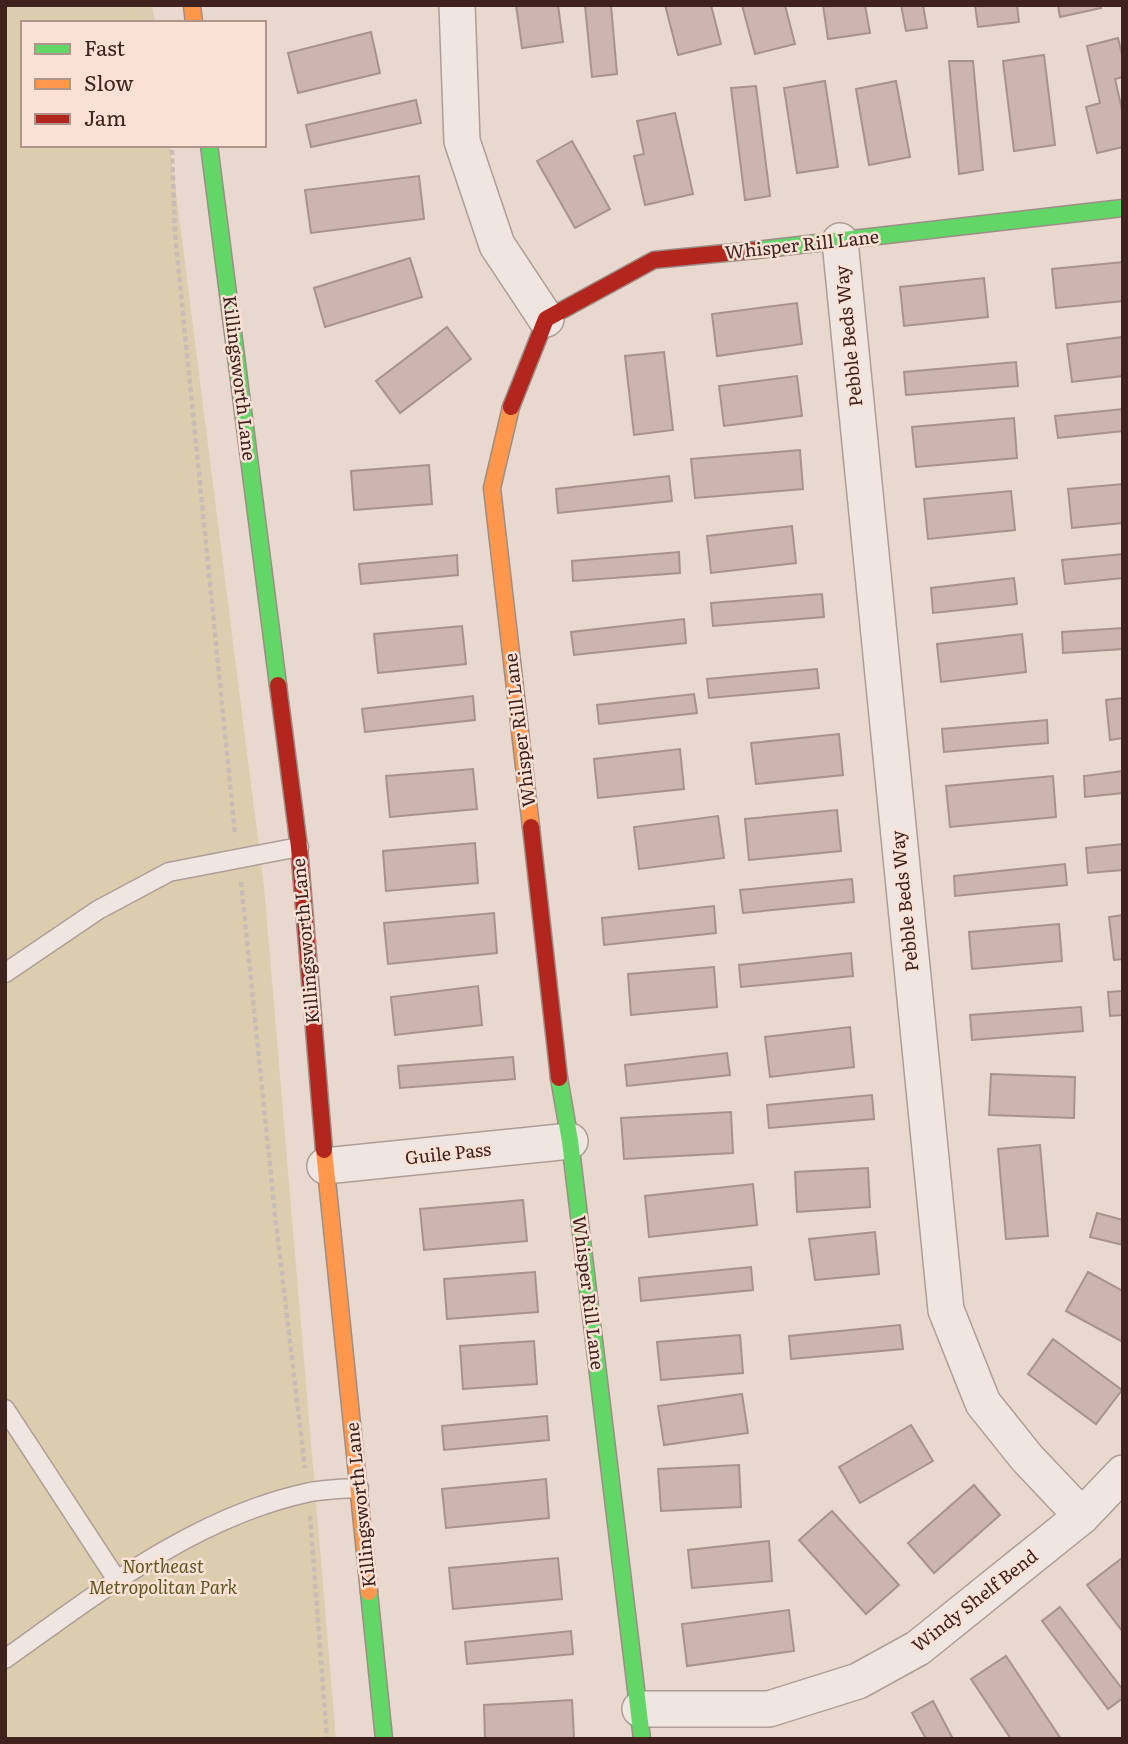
<svg xmlns="http://www.w3.org/2000/svg" width="1128" height="1744" font-family="Literata,serif">
<style>
.green{fill:#dccdaf}
.building{fill:#ccb4af;stroke:#a9928d;stroke-width:2}
.lines{fill:none;stroke-linecap:round;stroke-linejoin:round}
.lane-casing{stroke:#ae9d97;stroke-width:21}
.street-casing{stroke:#ae9d97;stroke-width:38}
.fast-casing{stroke:#9d8d87;stroke-width:19}
.slow-casing{stroke:#9d8d87;stroke-width:19}
.jam-casing{stroke:#9d8d87;stroke-width:19}
.path{stroke:#c9bcb7;stroke-width:4.5;stroke-dasharray:5 3.5;stroke-linecap:butt}
.lane{stroke:#f0e6e1;stroke-width:18}
.street{stroke:#f0e6e1;stroke-width:35}
.fast{stroke:#63d668;stroke-width:16}
.slow{stroke:#ff974d;stroke-width:16}
.jam{stroke:#b3261e;stroke-width:16}
.labels{text-anchor:middle;stroke-width:5;stroke-linejoin:round;paint-order:stroke}
.street-label{font-size:18px;fill:#3f211d;stroke:#f9e1d5}
.park-label{font-size:18px;font-style:italic;fill:#5e5721;stroke:#f9e1d5}
</style>
<rect width="100%" height="100%" fill="#e8d8ce"/>
<polygon class="green" points="5,5 152,5 155,23 23,23 23,145 170,145 264,887 336,1739 5,1739"/>
<g class="building">
<polygon points="516,5 558,5 563,42 522,48"/>
<polygon points="585,5 611,5 617,74 592,77"/>
<polygon points="665,5 711,5 721,44 678,55"/>
<polygon points="742,5 785,5 795,44 755,54"/>
<polygon points="823,5 865,5 870,33 828,39"/>
<polygon points="901,5 923,5 927,28 906,31"/>
<polygon points="975,5 1017,5 1019,22 978,27"/>
<polygon points="1058,5 1100,5 1101,8 1060,17"/>
<polygon points="371,32 380,73 298,93 288,53"/>
<polygon points="1118,38 1123,59 1123,77 1115,79 1123,114 1123,147 1097,153 1086,107 1100,103 1087,46"/>
<polygon points="1044,55 1055,145 1014,151 1003,61"/>
<polygon points="949,61 973,61 983,170 959,174"/>
<polygon points="825,81 838,167 797,173 784,88"/>
<polygon points="896,81 910,157 869,165 856,89"/>
<polygon points="756,86 770,196 745,200 731,88"/>
<polygon points="416,100 421,123 311,147 306,125"/>
<polygon points="675,113 693,194 645,205 634,156 644,154 637,121"/>
<polygon points="572,141 610,209 575,228 537,161"/>
<polygon points="419,176 424,219 311,233 305,190"/>
<polygon points="410,258 422,297 325,327 314,288"/>
<polygon points="1123,262 1123,301 1056,308 1052,269"/>
<polygon points="984,278 988,317 904,326 900,287"/>
<polygon points="797,303 802,344 717,356 712,314"/>
<polygon points="447,327 471,359 400,413 376,381"/>
<polygon points="1123,337 1123,376 1072,382 1067,344"/>
<polygon points="664,352 673,430 634,435 625,356"/>
<polygon points="1016,362 1018,386 906,395 904,372"/>
<polygon points="797,376 802,416 724,426 719,386"/>
<polygon points="1123,409 1123,431 1058,438 1055,416"/>
<polygon points="1014,418 1017,458 916,467 912,427"/>
<polygon points="800,450 803,489 695,498 691,459"/>
<polygon points="429,465 432,504 354,510 351,471"/>
<polygon points="669,476 672,501 558,513 556,489"/>
<polygon points="1123,484 1123,523 1072,528 1068,489"/>
<polygon points="1011,491 1015,530 928,539 924,499"/>
<polygon points="792,526 796,563 711,573 707,536"/>
<polygon points="679,552 680,573 573,581 572,561"/>
<polygon points="1123,554 1123,578 1065,584 1062,560"/>
<polygon points="457,555 458,575 361,584 359,564"/>
<polygon points="1014,578 1017,604 933,613 931,588"/>
<polygon points="822,594 824,617 713,626 711,603"/>
<polygon points="684,619 686,643 574,655 571,632"/>
<polygon points="462,626 466,664 378,673 374,634"/>
<polygon points="1123,628 1123,649 1063,653 1062,632"/>
<polygon points="1022,634 1026,672 941,682 937,644"/>
<polygon points="817,669 819,688 709,698 707,679"/>
<polygon points="694,694 697,713 599,724 597,705"/>
<polygon points="473,696 475,720 365,732 362,709"/>
<polygon points="1123,698 1123,738 1110,740 1106,700"/>
<polygon points="1047,720 1048,743 944,752 942,729"/>
<polygon points="839,734 843,775 756,784 751,743"/>
<polygon points="680,749 684,789 598,798 594,759"/>
<polygon points="473,769 477,809 390,817 386,776"/>
<polygon points="1123,771 1123,793 1085,797 1084,776"/>
<polygon points="1053,776 1056,817 950,827 946,786"/>
<polygon points="837,810 841,851 749,860 745,819"/>
<polygon points="718,816 724,858 639,869 634,827"/>
<polygon points="475,843 478,883 386,891 383,851"/>
<polygon points="1123,844 1123,870 1088,873 1086,848"/>
<polygon points="1065,864 1067,885 955,896 954,876"/>
<polygon points="852,879 854,902 743,913 740,890"/>
<polygon points="714,906 716,933 604,945 602,918"/>
<polygon points="494,913 497,953 388,964 384,923"/>
<polygon points="1123,915 1123,959 1114,960 1109,917"/>
<polygon points="1059,924 1062,961 972,969 969,932"/>
<polygon points="851,953 853,976 741,987 739,965"/>
<polygon points="714,967 717,1007 631,1015 628,974"/>
<polygon points="478,986 482,1025 395,1035 391,997"/>
<polygon points="1123,991 1123,1015 1110,1016 1108,992"/>
<polygon points="1081,1007 1083,1031 972,1040 970,1015"/>
<polygon points="850,1027 854,1067 770,1077 765,1037"/>
<polygon points="727,1053 730,1075 627,1086 625,1065"/>
<polygon points="513,1057 515,1079 400,1088 398,1066"/>
<polygon points="991,1074 1075,1077 1074,1118 989,1115"/>
<polygon points="872,1095 874,1119 769,1128 767,1105"/>
<polygon points="731,1112 733,1153 624,1159 621,1118"/>
<polygon points="1040,1145 1048,1236 1006,1239 998,1149"/>
<polygon points="868,1168 870,1207 797,1212 795,1172"/>
<polygon points="753,1184 757,1225 649,1237 645,1196"/>
<polygon points="523,1200 527,1241 424,1250 420,1209"/>
<polygon points="1097,1213 1123,1220 1123,1245 1090,1237"/>
<polygon points="875,1232 879,1274 815,1280 809,1239"/>
<polygon points="751,1267 753,1290 641,1301 639,1278"/>
<polygon points="535,1272 538,1312 447,1319 444,1279"/>
<polygon points="1088,1272 1123,1291 1123,1342 1066,1311"/>
<polygon points="900,1325 903,1349 791,1359 789,1336"/>
<polygon points="740,1335 743,1373 661,1380 657,1342"/>
<polygon points="1053,1339 1122,1390 1096,1424 1028,1374"/>
<polygon points="534,1341 537,1384 463,1389 460,1346"/>
<polygon points="742,1394 748,1433 664,1445 658,1406"/>
<polygon points="547,1416 549,1440 444,1450 442,1426"/>
<polygon points="911,1425 933,1461 860,1503 839,1467"/>
<polygon points="739,1465 741,1507 661,1511 658,1469"/>
<polygon points="546,1479 549,1518 446,1528 442,1489"/>
<polygon points="974,1485 1000,1515 934,1573 908,1543"/>
<polygon points="832,1511 899,1585 866,1614 799,1540"/>
<polygon points="769,1541 772,1581 692,1588 688,1550"/>
<polygon points="558,1558 562,1599 453,1609 449,1568"/>
<polygon points="1122,1558 1123,1559 1123,1632 1087,1585"/>
<polygon points="1060,1607 1123,1690 1123,1698 1108,1709 1042,1621"/>
<polygon points="789,1610 794,1651 687,1666 682,1624"/>
<polygon points="571,1631 573,1654 467,1664 465,1642"/>
<polygon points="1006,1656 1061,1739 1011,1739 971,1679"/>
<polygon points="572,1700 574,1738 485,1739 484,1705"/>
<polygon points="933,1701 953,1739 926,1739 912,1713"/>
</g>
<g class="lines">
<defs>
<g id="lane">
<polyline points="5,973 98,910 169,872 299,847"/>
<polyline points="5,1409 117,1580"/>
<path d="M 5,1659 C 98,1593 193,1518 306,1493 C 323,1489 342,1489 359,1488"/>
</g>
<g id="street">
<polyline points="457,5 462,141 497,245 546,319"/>
<polyline points="840,241 946,1310 983,1403 1027,1458 1082,1516"/>
<polyline points="325,1166 570,1141"/>
<polyline points="640,1709 769,1709 858,1681 918,1648 1082,1516 1123,1473"/>
</g>
<g id="fast">
<polyline points="209,145 278,685"/>
<polyline points="756,250 1123,208"/>
<polyline points="559,1078 570,1141 642,1739"/>
<polyline points="369,1592 384,1739"/>
</g>
<g id="slow">
<polyline points="192,5 194,23"/>
<polyline points="511,407 492,488 531,827"/>
<polyline points="324,1150 369,1592"/>
</g>
<g id="jam">
<polyline points="511,407 546,319 654,260 756,250"/>
<polyline points="278,685 299,847 324,1150"/>
<polyline points="531,827 559,1078"/>
</g>
</defs>
<use href="#lane" class="lane-casing"/>
<use href="#street" class="street-casing"/>
<use href="#fast" class="fast-casing"/>
<use href="#slow" class="slow-casing"/>
<use href="#jam" class="jam-casing"/>
<g class="path">
<polyline points="172,150 175,234 235,834"/>
<polyline points="241,882 275,1215 305,1468"/>
<polyline points="310,1516 327,1739"/>
</g>
<use href="#lane" class="lane"/>
<use href="#street" class="street"/>
<use href="#fast" class="fast"/>
<use href="#slow" class="slow"/>
<use href="#jam" class="jam"/>
</g>
<g class="labels">
<g class="street-label">
<text transform="translate(802 245) rotate(-6)" y="6">Whisper Rill Lane</text>
<text transform="translate(849 336) rotate(-96)" y="6">Pebble Beds Way</text>
<text transform="translate(239 378) rotate(83)" y="6">Killingsworth Lane</text>
<text transform="translate(520 730) rotate(-97)" y="6">Whisper Rill Lane</text>
<text transform="translate(905 901) rotate(-96)" y="6">Pebble Beds Way</text>
<text transform="translate(306 941) rotate(-95)" y="6">Killingsworth Lane</text>
<text transform="translate(448 1154) rotate(-6)" y="6">Guile Pass</text>
<text transform="translate(588 1293) rotate(83)" y="6">Whisper Rill Lane</text>
<text transform="translate(361 1505) rotate(-96)" y="6">Killingsworth Lane</text>
<text transform="translate(975 1601) rotate(-38)" y="6">Windy Shelf Bend</text>
</g>
<g class="park-label">
<text x="163" y="1573">Northeast<tspan x="163" dy="21">Metropolitan Park</tspan></text>
</g>
</g>
<rect width="1128" height="1744" fill="none" stroke="#3f211d" stroke-width="14"/>
<rect x="21" y="21" width="245" height="126" fill="#f9e1d5" stroke="#af948b" stroke-width="2"/>
<rect x="35" y="44" width="35" height="10" fill="#63d668" stroke="#af948b" stroke-width="2"/>
<text x="84" y="56" font-size="21" fill="#3f211d">Fast</text>
<rect x="35" y="79" width="35" height="10" fill="#ff974d" stroke="#af948b" stroke-width="2"/>
<text x="84" y="91" font-size="21" fill="#3f211d">Slow</text>
<rect x="35" y="114" width="35" height="10" fill="#b3261e" stroke="#af948b" stroke-width="2"/>
<text x="84" y="126" font-size="21" fill="#3f211d">Jam</text>
</svg>
